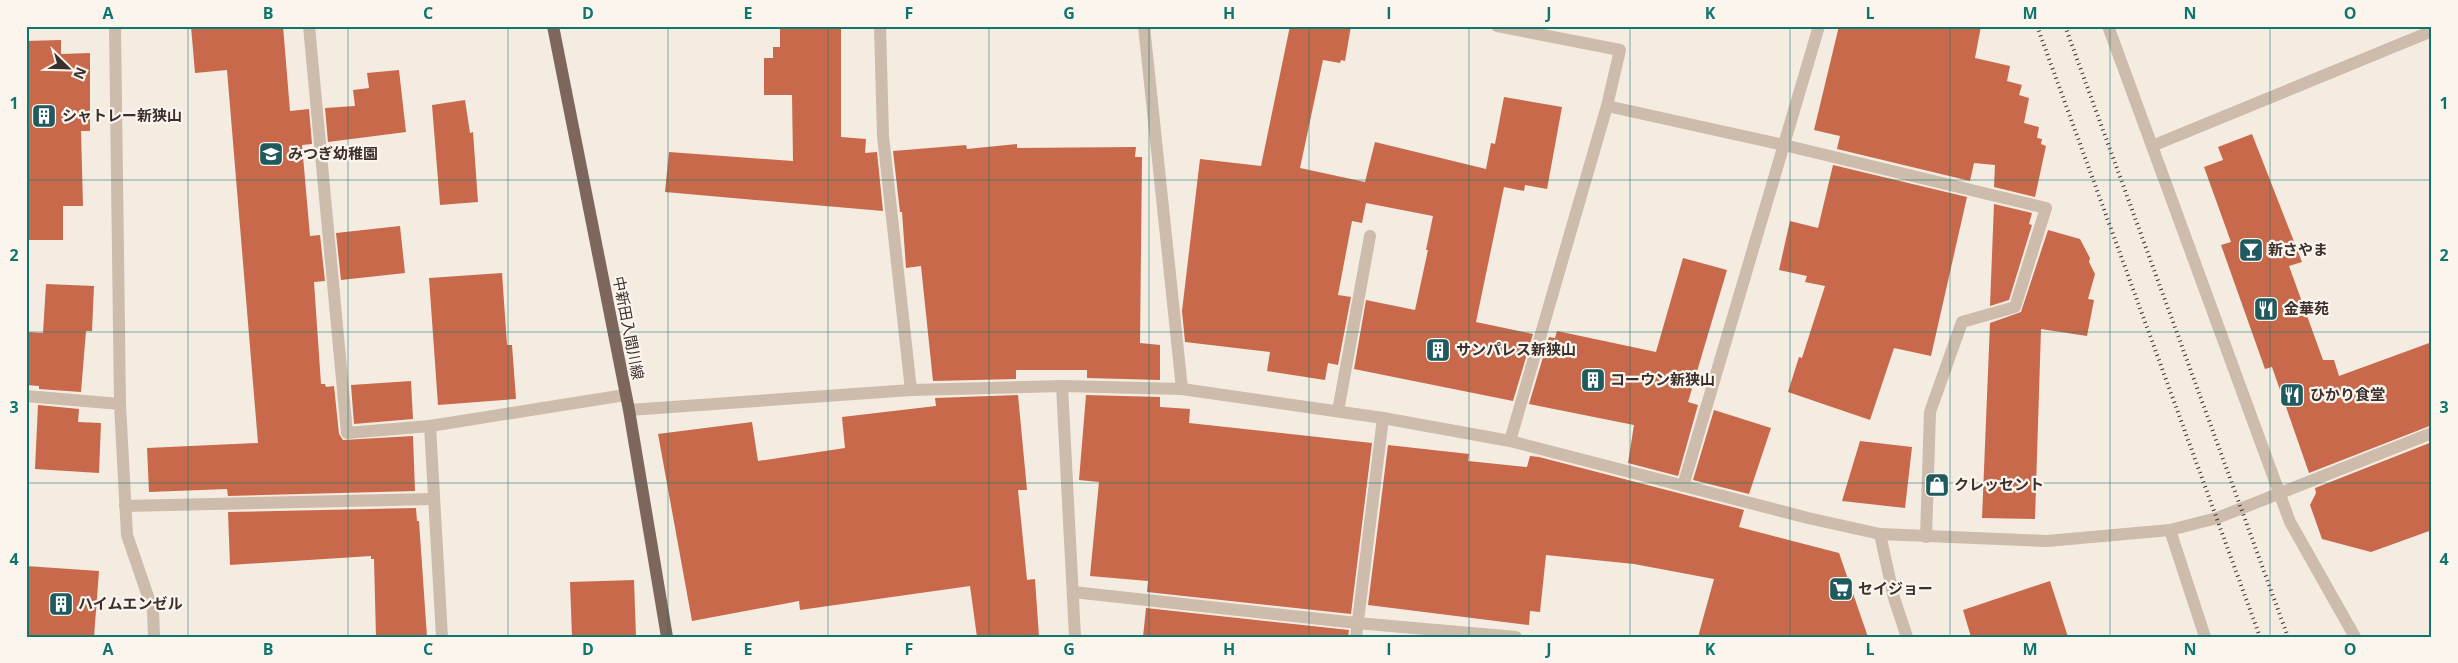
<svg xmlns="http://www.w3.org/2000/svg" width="2458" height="663" font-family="'Open Sans','Noto Sans JP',sans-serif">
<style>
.building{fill:#c8694b}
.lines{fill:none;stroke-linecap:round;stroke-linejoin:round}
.minor{stroke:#cdbbac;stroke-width:12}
.major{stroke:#7d675c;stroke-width:12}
.rail{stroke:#3b302b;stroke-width:4;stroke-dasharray:1 4;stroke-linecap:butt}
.grid{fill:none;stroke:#0f766e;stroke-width:1;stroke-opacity:0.55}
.labels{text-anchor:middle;stroke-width:4.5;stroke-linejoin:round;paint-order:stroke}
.poi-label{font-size:15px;font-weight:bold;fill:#3b302b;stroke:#fbf5ee;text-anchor:start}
.street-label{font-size:15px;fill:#3b302b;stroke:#fbf5ee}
.neatline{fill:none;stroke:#0f766e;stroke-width:2}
.grid-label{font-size:16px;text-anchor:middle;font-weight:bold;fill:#0f766e}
</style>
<rect width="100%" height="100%" fill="#f4ebe1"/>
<g class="building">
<polygon points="191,26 283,26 290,111 309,109 312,144 302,145 310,236 320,235 325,281 314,282 321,384 325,384 326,387 334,386 339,434 343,440 413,436 415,491 228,496 227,489 149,492 147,448 258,443 227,70 195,73"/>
<polygon points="780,26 841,26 841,137 866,139 865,153 877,152 883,211 665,192 669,152 793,161 792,95 764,95 764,58 773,58 773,47 780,47"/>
<polygon points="1290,26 1351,26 1345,61 1341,60 1340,63 1323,60 1300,168 1365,182 1375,142 1486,169 1491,143 1495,144 1504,97 1562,107 1547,189 1525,185 1524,191 1504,187 1476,322 1533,334 1513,401 1354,369 1366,300 1415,310 1428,250 1426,250 1433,216 1366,203 1362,223 1352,221 1338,295 1351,297 1338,365 1328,363 1325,380 1267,371 1270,352 1185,342 1182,311 1200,159 1261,166"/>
<polygon points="1839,26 1981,26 1975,58 2010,66 2007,81 2022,85 2019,95 2029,98 2024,123 2039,127 2037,138 2042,139 2041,144 2046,146 2035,197 1994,187 1995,165 1974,163 1970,181 1837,149 1840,136 1814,130"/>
<polygon points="61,40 61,54 90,53 90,131 81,131 83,206 63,206 63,240 26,240 26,41"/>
<polygon points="399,70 406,132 328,142 325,108 355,106 353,90 369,88 367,73"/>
<polygon points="465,100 470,133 473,132 478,202 440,205 432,105"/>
<polygon points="2252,134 2302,262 2289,266 2323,360 2334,360 2339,376 2432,342 2432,425 2309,473 2272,367 2265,369 2221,245 2231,242 2204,167 2223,160 2218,147"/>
<polygon points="1017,144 1017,148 1136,147 1135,157 1142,157 1140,343 1160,345 1160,380 1087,378 1087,370 1016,370 1016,379 933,381 921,266 906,268 902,212 900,212 893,151 966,145 967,149"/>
<polygon points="1833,165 1967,197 1931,356 1894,348 1870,420 1788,392 1799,357 1802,358 1825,286 1805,282 1807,276 1779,270 1790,221 1818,228"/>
<polygon points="1994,204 2032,213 2029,224 2032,225 2009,300 1990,306"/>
<polygon points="400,226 405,273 341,280 336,233"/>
<polygon points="2048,230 2080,239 2090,258 2089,262 2095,274 2088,299 2094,300 2087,336 2041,329 2035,519 1982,518 1990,323 2021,312"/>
<polygon points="1683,258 1727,270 1688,402 1698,405 1678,476 1628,463 1634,425 1529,404 1549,337 1555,338 1557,331 1656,352"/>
<polygon points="502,273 507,345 512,345 516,399 438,405 429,278"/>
<polygon points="46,284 94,286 92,331 86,331 81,392 39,389 39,386 26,385 26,332 43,333"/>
<polygon points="411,381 413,419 354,424 351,385"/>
<polygon points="1018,395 1027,490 1018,490 1027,580 1035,579 1039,637 977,637 970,586 800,610 799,601 692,621 658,434 752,422 758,461 845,448 842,417 936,406 935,398"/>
<polygon points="1086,395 1160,397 1160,407 1190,409 1189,423 1372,443 1351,614 1147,592 1148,581 1090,576 1099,482 1079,480"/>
<polygon points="38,405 79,409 78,422 101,423 99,473 35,469"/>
<polygon points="1714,410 1771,428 1749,494 1693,480"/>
<polygon points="1860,441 1912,447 1905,508 1842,501"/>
<polygon points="2432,442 2432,530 2371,552 2322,539 2310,505 2316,493 2315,488"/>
<polygon points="1388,445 1469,454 1468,461 1527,467 1530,456 1539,457 1744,510 1739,527 1839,553 1868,637 1698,637 1714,579 1634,564 1546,555 1540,612 1530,611 1529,625 1368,605"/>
<polygon points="416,508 417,521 419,521 427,637 376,637 374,559 371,559 371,556 230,565 228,512"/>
<polygon points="26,566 99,571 94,637 26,637"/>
<polygon points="634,580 636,637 572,637 570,582"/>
<polygon points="2050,581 2068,637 1971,637 1963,610"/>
<polygon points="1146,608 1349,630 1348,637 1143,637"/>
</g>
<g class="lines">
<g class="minor">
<polyline points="115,26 120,404 127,535 153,611 154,637"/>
<polyline points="309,26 347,433 430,426 625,395"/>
<polyline points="880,26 883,136 911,390"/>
<polyline points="1144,26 1182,389"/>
<polyline points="1497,26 1620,50 1607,106 1510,441"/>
<polyline points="2108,26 2290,522 2355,637"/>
<polyline points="1607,106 1784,145 2046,208 2015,307 1962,322 1930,412 1926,537"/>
<polyline points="2152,146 2432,31"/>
<polyline points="1062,386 1075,637"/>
<polyline points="26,396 120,404"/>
<polyline points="629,410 911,390 1062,386 1182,389 1383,418 1510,441 1808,518 1880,534 2047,541 2170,530 2217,518 2432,433"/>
<polyline points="1338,411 1370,236"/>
<polyline points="430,426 442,637"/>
<polyline points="1683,486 1819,26"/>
<polyline points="125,506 433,499"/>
<polyline points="2170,530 2205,637"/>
<polyline points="1880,534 1894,598 1907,637"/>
<polyline points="1073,592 1357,623 1516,637"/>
<polyline points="1356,637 1383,418"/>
</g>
<polyline class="major" points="553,26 629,410 667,637"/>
<g class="rail">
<polyline points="2037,26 2260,637"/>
<polyline points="2065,26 2288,637"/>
</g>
</g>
<path class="grid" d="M 188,26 L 188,637M 348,26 L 348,637M 508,26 L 508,637M 668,26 L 668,637M 828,26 L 828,637M 989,26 L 989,637M 1149,26 L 1149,637M 1309,26 L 1309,637M 1469,26 L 1469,637M 1630,26 L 1630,637M 1790,26 L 1790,637M 1950,26 L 1950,637M 2110,26 L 2110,637M 2270,26 L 2270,637M 26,180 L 2432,180M 26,332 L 2432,332M 26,483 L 2432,483"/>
<defs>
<symbol id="building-square" viewBox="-11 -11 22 22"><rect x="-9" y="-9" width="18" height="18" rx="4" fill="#1f5a5e" stroke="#fbf5ee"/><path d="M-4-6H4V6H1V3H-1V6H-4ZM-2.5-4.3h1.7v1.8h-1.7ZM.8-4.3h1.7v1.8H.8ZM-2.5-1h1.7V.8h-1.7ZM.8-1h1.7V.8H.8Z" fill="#fff"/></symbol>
<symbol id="school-square" viewBox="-11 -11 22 22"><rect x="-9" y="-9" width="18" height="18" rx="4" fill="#1f5a5e" stroke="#fbf5ee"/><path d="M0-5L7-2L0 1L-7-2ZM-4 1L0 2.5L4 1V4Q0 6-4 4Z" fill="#fff"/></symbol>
<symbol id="bar-square" viewBox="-11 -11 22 22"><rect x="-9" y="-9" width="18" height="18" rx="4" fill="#1f5a5e" stroke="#fbf5ee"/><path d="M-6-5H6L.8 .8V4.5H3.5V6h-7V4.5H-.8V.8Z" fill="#fff"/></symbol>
<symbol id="restaurant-square" viewBox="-11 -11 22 22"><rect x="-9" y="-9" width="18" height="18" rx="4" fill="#1f5a5e" stroke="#fbf5ee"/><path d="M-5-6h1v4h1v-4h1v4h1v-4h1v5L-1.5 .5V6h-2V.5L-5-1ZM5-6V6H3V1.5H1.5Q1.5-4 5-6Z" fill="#fff"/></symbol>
<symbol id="shop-square" viewBox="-11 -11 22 22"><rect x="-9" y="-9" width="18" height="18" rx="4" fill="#1f5a5e" stroke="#fbf5ee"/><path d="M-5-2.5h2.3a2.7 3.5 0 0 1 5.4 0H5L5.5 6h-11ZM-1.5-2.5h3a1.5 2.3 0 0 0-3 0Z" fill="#fff"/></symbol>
<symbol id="supermarket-square" viewBox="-11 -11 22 22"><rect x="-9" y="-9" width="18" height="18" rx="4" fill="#1f5a5e" stroke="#fbf5ee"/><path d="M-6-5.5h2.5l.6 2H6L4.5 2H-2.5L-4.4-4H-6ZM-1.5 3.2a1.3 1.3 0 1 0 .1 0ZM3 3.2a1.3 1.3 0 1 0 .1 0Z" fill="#fff"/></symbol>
</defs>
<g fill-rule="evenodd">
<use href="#building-square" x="30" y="102" width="28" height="28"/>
<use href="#school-square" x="257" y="140" width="28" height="28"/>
<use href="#bar-square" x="2237" y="236" width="28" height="28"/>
<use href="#restaurant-square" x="2252" y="295" width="28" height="28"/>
<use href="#building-square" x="1424" y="336" width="28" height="28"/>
<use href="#building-square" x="1579" y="366" width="28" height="28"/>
<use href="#restaurant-square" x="2278" y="381" width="28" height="28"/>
<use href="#shop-square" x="1923" y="471" width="28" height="28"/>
<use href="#supermarket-square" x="1827" y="575" width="28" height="28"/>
<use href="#building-square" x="47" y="590" width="28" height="28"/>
</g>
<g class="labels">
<g class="poi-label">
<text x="62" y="121">シャトレー新狭山</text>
<text x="288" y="159">みつぎ幼稚園</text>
<text x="2268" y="255">新さやま</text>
<text x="2284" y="314">金華苑</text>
<text x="1456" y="355">サンパレス新狭山</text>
<text x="1610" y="385">コーウン新狭山</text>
<text x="2310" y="400">ひかり食堂</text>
<text x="1954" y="490">クレッセント</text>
<text x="1858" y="594">セイジョー</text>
<text x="78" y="609">ハイムエンゼル</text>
</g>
<g class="street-label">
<text transform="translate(628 328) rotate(79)" y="5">中新田入間川線</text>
</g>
</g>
<rect width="2458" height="663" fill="none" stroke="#fbf5ee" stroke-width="55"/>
<g transform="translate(68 68) rotate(113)" stroke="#fbf5ee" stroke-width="4" paint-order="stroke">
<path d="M0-4L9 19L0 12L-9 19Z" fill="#3b302b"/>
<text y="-8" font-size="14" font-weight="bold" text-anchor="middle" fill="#3b302b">N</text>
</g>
<rect x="28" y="28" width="2402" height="608" class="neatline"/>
<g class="grid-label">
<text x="108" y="19">A</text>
<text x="268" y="19">B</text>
<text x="428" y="19">C</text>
<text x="588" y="19">D</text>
<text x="748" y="19">E</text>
<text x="909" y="19">F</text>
<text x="1069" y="19">G</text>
<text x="1229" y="19">H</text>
<text x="1389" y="19">I</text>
<text x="1549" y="19">J</text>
<text x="1710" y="19">K</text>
<text x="1870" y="19">L</text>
<text x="2030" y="19">M</text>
<text x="2190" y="19">N</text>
<text x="2350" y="19">O</text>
<text x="14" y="109">1</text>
<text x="2444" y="109">1</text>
<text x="14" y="261">2</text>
<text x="2444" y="261">2</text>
<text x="14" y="413">3</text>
<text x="2444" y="413">3</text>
<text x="14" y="565">4</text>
<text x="2444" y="565">4</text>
<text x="108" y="655">A</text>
<text x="268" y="655">B</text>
<text x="428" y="655">C</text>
<text x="588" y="655">D</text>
<text x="748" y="655">E</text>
<text x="909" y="655">F</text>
<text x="1069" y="655">G</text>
<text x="1229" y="655">H</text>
<text x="1389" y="655">I</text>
<text x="1549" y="655">J</text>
<text x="1710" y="655">K</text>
<text x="1870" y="655">L</text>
<text x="2030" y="655">M</text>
<text x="2190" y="655">N</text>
<text x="2350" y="655">O</text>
</g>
</svg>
